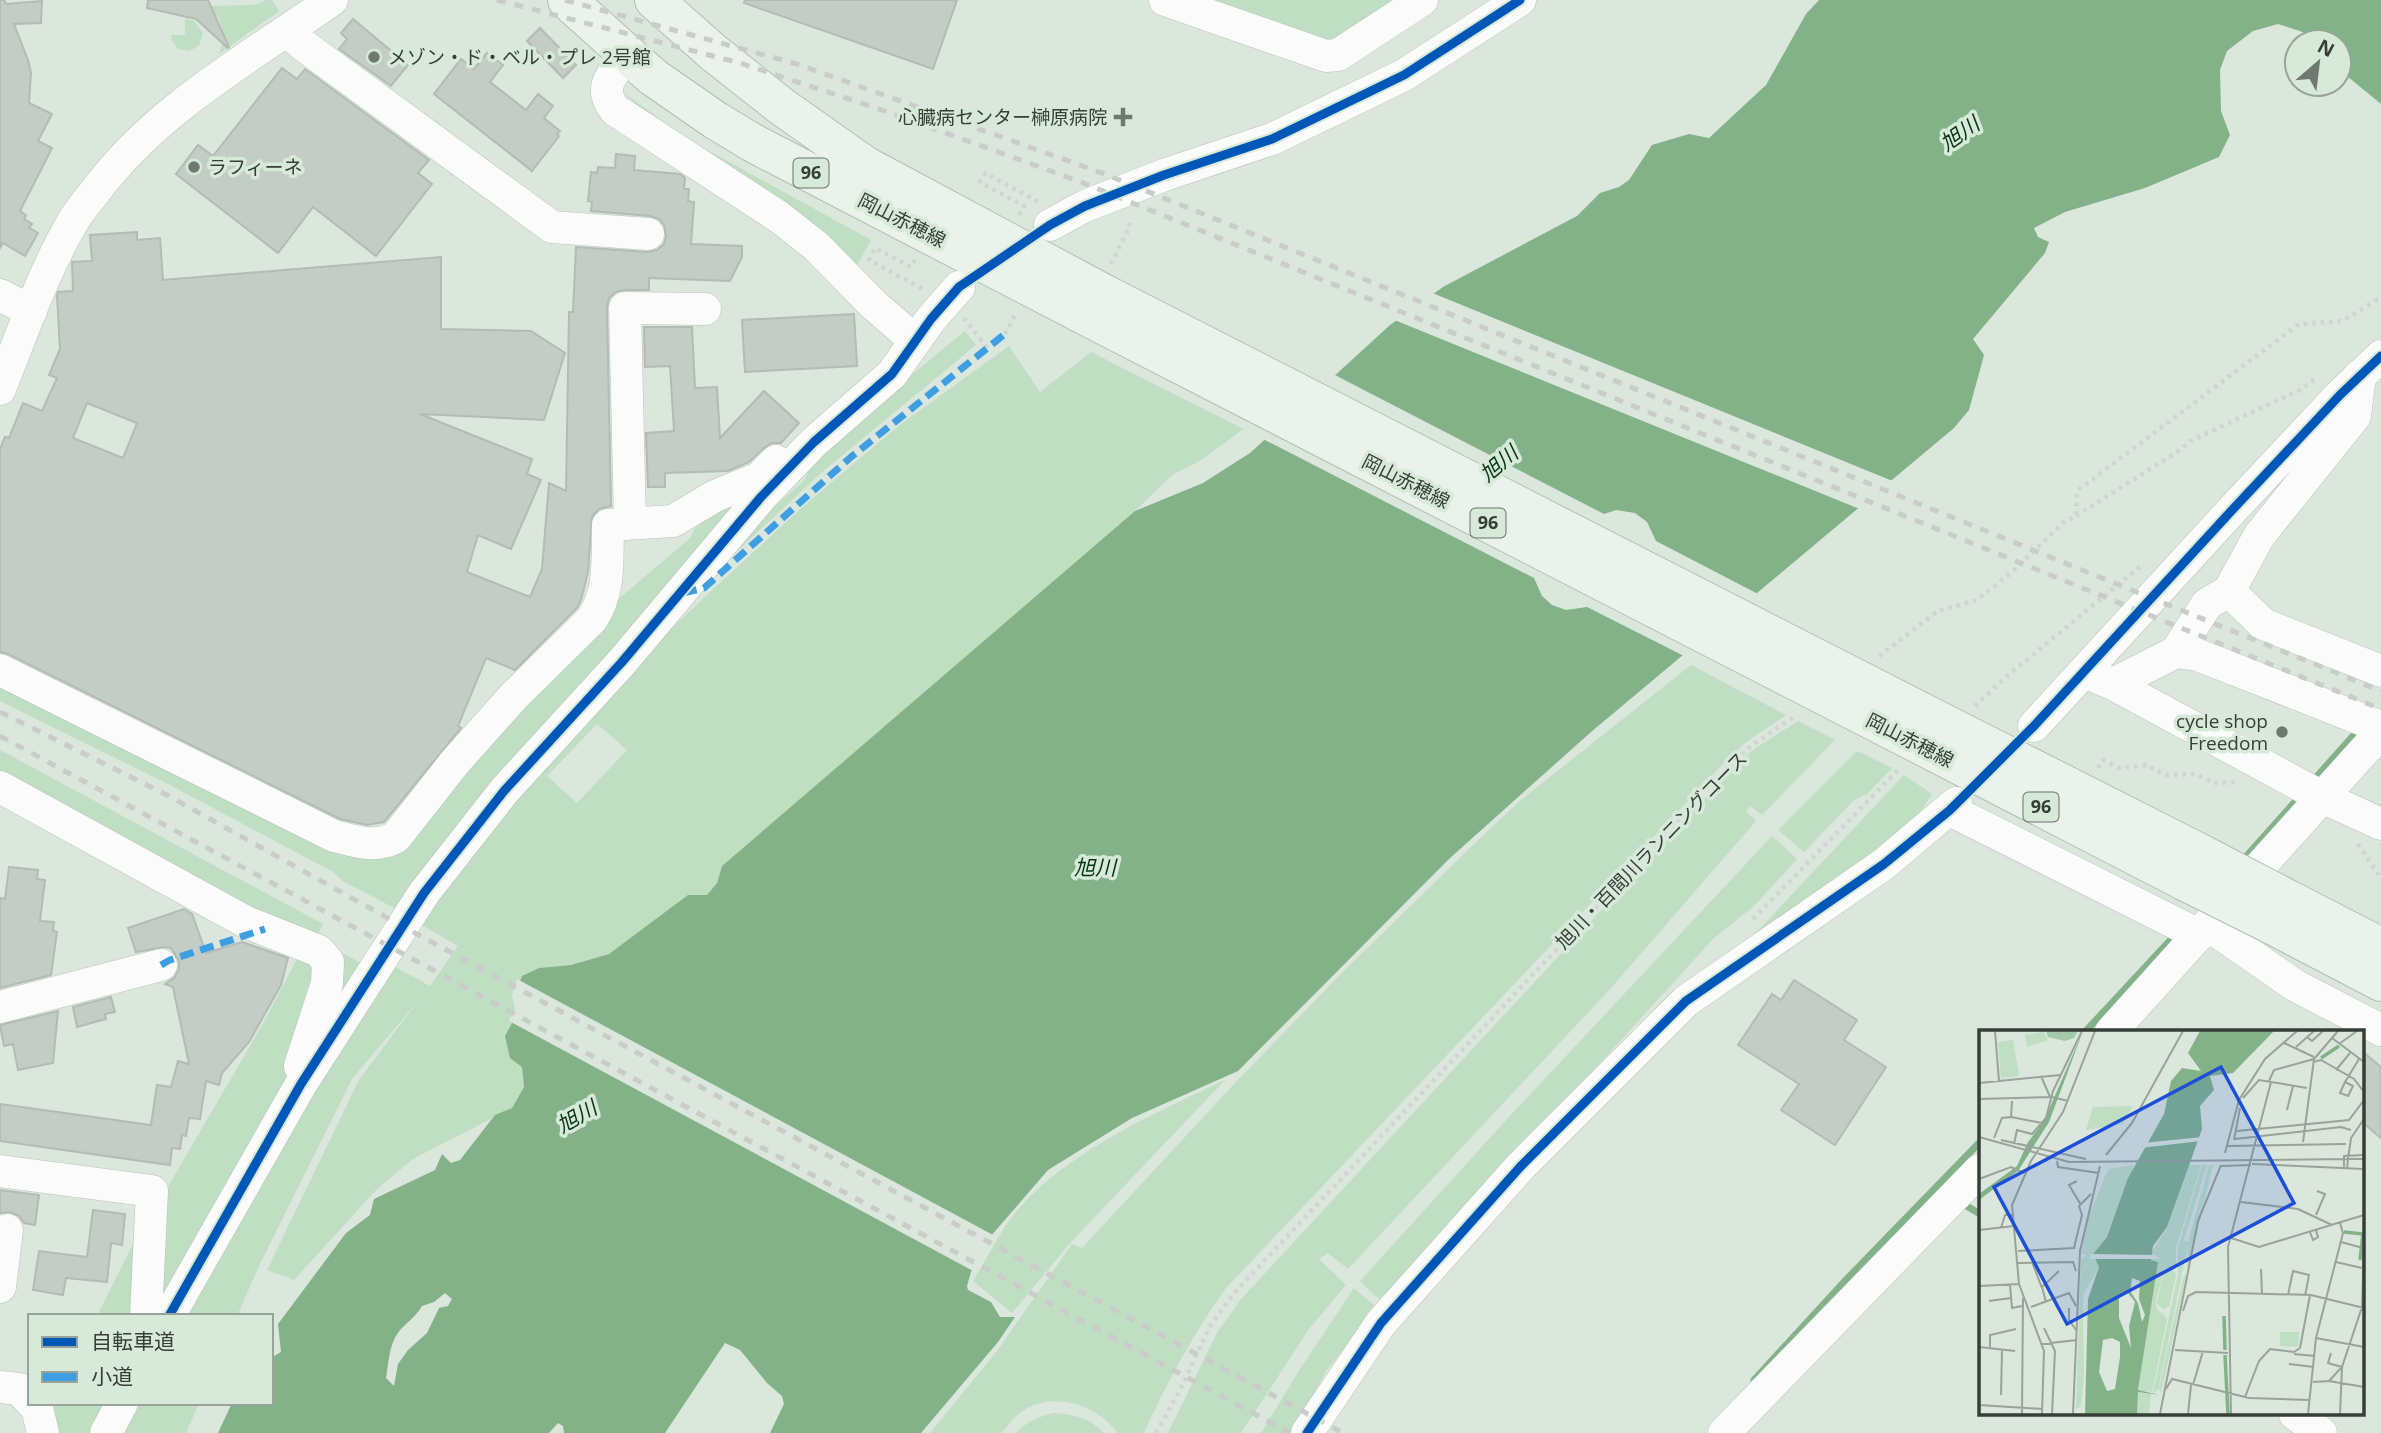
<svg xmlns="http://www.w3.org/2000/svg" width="2381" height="1433" font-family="'Open Sans','Noto Sans JP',sans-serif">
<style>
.green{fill:#bfdec2;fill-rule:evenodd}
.water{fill:#83b289;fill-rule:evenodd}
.pier{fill:#dbe6dc}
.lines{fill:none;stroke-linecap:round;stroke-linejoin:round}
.stream{stroke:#83b289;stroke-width:7}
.building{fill:#c4cdc5;stroke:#b3bbb4;stroke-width:2;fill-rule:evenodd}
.minor-casing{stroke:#bac3bb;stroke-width:33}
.major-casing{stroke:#b0beb1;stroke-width:40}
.path{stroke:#d1d4d1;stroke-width:4.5;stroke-dasharray:3.5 5;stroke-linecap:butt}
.minor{stroke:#fafbfa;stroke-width:32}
.major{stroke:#ebf2ec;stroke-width:38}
.rail{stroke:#c9ccc9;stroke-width:5;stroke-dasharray:9 9;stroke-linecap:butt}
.major-bridge-casing{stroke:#b0beb1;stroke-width:40;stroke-linecap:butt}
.major-bridge{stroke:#ebf2ec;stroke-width:38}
.quiet{stroke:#3e9ee2;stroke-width:7;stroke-dasharray:14 7;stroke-linecap:butt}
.cycleway-casing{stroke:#d7ead9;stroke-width:13}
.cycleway{stroke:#0057b8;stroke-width:9}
.poi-dot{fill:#707971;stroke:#d7ead9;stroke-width:2.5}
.labels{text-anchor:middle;stroke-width:7;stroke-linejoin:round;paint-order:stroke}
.shield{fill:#d7ead9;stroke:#667268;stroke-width:2}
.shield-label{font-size:18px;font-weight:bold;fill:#363e37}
.poi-label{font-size:19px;fill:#363e37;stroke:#d7ead9;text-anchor:start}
.street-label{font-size:19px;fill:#363e37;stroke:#d7ead9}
.water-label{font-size:21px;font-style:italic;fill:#043512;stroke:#d7ead9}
.inset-river{fill:none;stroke:#83b289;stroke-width:3.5}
.inset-road{fill:none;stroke:#99a39a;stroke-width:2}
.view{fill:#1d4ed8;fill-opacity:0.15;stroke:#1d4ed8;stroke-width:3.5}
.inset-edge{fill:none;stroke:#363e37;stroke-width:3.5}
</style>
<rect width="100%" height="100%" fill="#dbe6dc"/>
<g class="green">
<path d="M 267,0 L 272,0 L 279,11 L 219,54 C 227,35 223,18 207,6 L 254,5 Z"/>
<polygon points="1201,0 1398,0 1330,45"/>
<polygon points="185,19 194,21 203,33 199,46 189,51 178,49 172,40 171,35 185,35"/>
<polygon points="624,93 689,140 871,240 857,266 665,133"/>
<polygon points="965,331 976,345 821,473 707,579 752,526 804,481 819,451"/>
<path d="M 1009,346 L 1040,392 L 1091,352 L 1243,429 L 1203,459 L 1172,475 L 1135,511 L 722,866 L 717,883 L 707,895 L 641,932 L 609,954 L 571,965 L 539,968 L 522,1067 L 524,1087 L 512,1108 L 413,1159 L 377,1189 L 294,1280 L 267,1270 L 359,1080 L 418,1001 L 352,1079 L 258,1268 L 237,1316 L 186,1316 L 258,1180 L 392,965 L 430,986 L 458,946 L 415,921 L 431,897 L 630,668 L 709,593 L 807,503 L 901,424 ZM 597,724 L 627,750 L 577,803 L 547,776 Z"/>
<polygon points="759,485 400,911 343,881 333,872 170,785 0,701 0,675 371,850 608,608 690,538 705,510"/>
<path d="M 1691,665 L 1786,715 L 1745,743 L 1723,764 L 1226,1288 C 1193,1334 1167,1382 1144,1433 L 1118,1433 C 1096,1403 1047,1388 1016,1416 C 1011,1421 1006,1428 1001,1433 L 930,1433 L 997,1351 L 1072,1244 L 1082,1248 L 1235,1083 L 1342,973 L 1474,844 L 1521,800 Z"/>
<polygon points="1798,721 1835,740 1762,815 1750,806 1746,811 1756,821 1611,988 1348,1269 1328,1253 1319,1259 1346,1285 1309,1329 1241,1433 1168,1433 1218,1331 1242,1298 1730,771 1754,749"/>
<polygon points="0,750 323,924 318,934 335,949 363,964 302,1070 337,967 0,779"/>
<polygon points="1857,751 1892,768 1868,793 1853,801 1804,852 1778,830"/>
<polygon points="1904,775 1932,794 1911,826 1738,952"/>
<polygon points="1772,836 1797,859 1754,906 1714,938 1382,1302 1360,1281 1508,1118"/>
<polygon points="299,955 318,960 291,1081 162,1316 162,1197 265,1020"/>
<path d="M 1225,1080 L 1071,1242 L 1012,1313 L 973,1281 C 987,1259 999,1233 1015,1213 C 1067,1151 1154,1114 1225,1080 Z"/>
<polygon points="143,1224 140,1316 97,1316"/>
<polygon points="1354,1288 1377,1308 1326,1371 1294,1433 1261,1433 1302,1366"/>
<polygon points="53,1403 114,1403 98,1433 53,1433"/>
<polygon points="139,1403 199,1403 186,1433 124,1433"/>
<path d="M 1053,1413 C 1073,1414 1090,1418 1104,1433 L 1016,1433 C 1027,1421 1038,1417 1053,1413 Z"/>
</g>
<path class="water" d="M 1819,0 L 2381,0 L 2381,104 L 2347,76 L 2339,63 L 2339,42 L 2326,42 L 2324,39 L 2278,24 L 2253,31 L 2227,51 L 2220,70 L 2221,111 L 2230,135 L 2219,157 L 2145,188 L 2065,212 L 2034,228 L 2038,237 L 2049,242 L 2045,253 L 1973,339 L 1984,355 L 1969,410 L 1954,428 L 1591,732 L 1450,858 L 1238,1071 L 1132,1118 L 1048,1170 L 990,1237 L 971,1272 L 967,1286 L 968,1290 L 991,1302 L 1000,1317 L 1015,1317 L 998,1342 L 921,1433 L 770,1433 L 784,1404 L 782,1396 L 767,1383 L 740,1350 L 725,1343 L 665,1433 L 564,1433 L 563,1426 L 558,1423 L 549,1433 L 218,1433 L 232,1403 L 271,1403 L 271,1358 L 281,1352 L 278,1324 L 346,1233 L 370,1215 L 374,1199 L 435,1170 L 442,1154 L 451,1163 L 460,1160 L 495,1115 L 512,1108 L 524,1087 L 522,1067 L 510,1058 L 505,1036 L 519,1010 L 515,996 L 522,976 L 539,968 L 571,965 L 609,954 L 688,895 L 707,895 L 717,883 L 722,866 L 1135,511 L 1203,483 L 1250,453 L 1390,325 L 1443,287 L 1577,216 L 1600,193 L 1619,187 L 1629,180 L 1652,145 L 1689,134 L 1709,138 L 1766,85 L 1806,14 ZM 445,1293 L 452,1299 L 448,1306 L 439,1308 L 427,1333 L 408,1350 L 398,1364 L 394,1386 L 386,1378 C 389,1361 389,1341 402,1328 C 410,1320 416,1316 422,1306 L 434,1302 Z"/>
<g class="pier">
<polygon points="1430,292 1895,482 1862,510 1392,319"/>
<polygon points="1331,373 1604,514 1616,510 1635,513 1647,522 1656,541 1760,595 1686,657 1587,607 1566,610 1552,605 1542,596 1534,578 1261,438"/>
<polygon points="517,979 995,1236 975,1272 509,1021 515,1009 512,996"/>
</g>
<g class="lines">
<g class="stream">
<polyline points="2312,782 2360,728"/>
<polyline points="2242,861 2302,794"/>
<polyline points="2085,1032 2178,932"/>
<polyline points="1965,1205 1980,1214"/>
<polyline points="1754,1380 1843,1283 1980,1142"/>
</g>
</g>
<g class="building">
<polygon points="0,0 4,0 6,4 42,1 41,23 14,24 28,60 31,73 29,103 52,114 38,141 52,148 20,211 26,215 24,219 32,224 29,228 38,233 25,256 3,243 0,248"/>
<polygon points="148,0 208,0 229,47 228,48 196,19 147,8"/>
<polygon points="745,0 957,0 933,69 744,3"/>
<polygon points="353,19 408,65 391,86 339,49 347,39 341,33"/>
<polygon points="540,28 576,65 563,78 527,41"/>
<polygon points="487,53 503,65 490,82 526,110 538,94 553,106 544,118 560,131 557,134 559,136 532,171 434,94 461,59 474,69"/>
<polygon points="282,68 297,79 305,69 429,160 418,173 432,184 376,256 313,207 278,253 176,174 198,145 213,156"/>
<path d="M 616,154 L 635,156 L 634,170 L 680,174 L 685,178 L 684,189 L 689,189 L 688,201 L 694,202 L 691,244 L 742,246 L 742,257 L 730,281 L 649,278 L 649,290 L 625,290 L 616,292 L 609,298 L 607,308 L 611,506 L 599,509 L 592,517 L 588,572 L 581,600 L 577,608 L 515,670 L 486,658 L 458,726 L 461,728 L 384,822 L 367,825 L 340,819 L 8,654 L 0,652 L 0,449 L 5,437 L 9,438 L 23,403 L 42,411 L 57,378 L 49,375 L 60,349 L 57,295 L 58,292 L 73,291 L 72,262 L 92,261 L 90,235 L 137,232 L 137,240 L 160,238 L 163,280 L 441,257 L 441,329 L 531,331 L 565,353 L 544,420 L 420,414 L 532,459 L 527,474 L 541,480 L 511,549 L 478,535 L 467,572 L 530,597 L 542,569 L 549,483 L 566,491 L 569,312 L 573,312 L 576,247 L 647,252 L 657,250 L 664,244 L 666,236 L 664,225 L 659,219 L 650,216 L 591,211 L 592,202 L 588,201 L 591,172 L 597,173 L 598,167 L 615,168 ZM 87,403 L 137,423 L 123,458 L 73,438 Z"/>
<polygon points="854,314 857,366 745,372 742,320"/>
<polygon points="644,327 692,327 695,388 717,387 720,438 764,391 799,423 781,443 772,443 764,448 749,462 728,471 665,473 665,487 648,487 646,433 674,431 670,366 645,367"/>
<polygon points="9,867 38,870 37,879 45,880 40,921 54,922 53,931 57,932 51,975 0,988 0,898 5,899"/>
<polygon points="184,909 192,914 206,953 242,942 288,958 281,985 249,1042 222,1073 219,1085 206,1081 200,1119 189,1118 186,1136 182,1135 180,1149 172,1148 170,1165 0,1141 0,1104 151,1125 157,1085 171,1087 178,1061 189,1064 173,987 165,984 174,978 179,969 179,961 171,948 165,947 136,952 128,928"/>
<polygon points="1794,980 1857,1020 1844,1040 1886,1067 1835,1145 1781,1110 1799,1084 1738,1045 1772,994 1781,1000"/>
<polygon points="111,997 115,1012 105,1014 106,1019 77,1027 73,1007"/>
<polygon points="58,1011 53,1063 18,1070 13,1044 4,1046 0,1025"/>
<polygon points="2362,1051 2381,1067 2381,1138 2362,1122"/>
<polygon points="0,1190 39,1195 35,1225 24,1223 19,1216 10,1212 0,1213"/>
<polygon points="93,1210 125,1214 122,1245 111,1243 107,1282 66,1278 63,1295 33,1290 39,1251 87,1257"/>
</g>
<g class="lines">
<defs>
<g id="minor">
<polyline points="1165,0 1326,56 1338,55 1422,0"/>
<polyline points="288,31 303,45 552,227 648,234"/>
<path d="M 627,56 C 612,75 597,87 615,110 L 779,217 L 816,246 L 873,304 L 904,331 L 917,338"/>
<polyline points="1050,225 1085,206 1164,175 1272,139 1404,75 1520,0"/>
<polyline points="0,295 31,311"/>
<path d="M 0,389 C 22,334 42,275 72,223 C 78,212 86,203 94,193 C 155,110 249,58 332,0"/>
<polyline points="630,523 625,308 705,309"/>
<polyline points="2229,591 2263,624 2381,671"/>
<polyline points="2176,652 2198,655 2381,727"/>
<path d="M 0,670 L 334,836 C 356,841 375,849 396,837 L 455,762 L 514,696 L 592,619 C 611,591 607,558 608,525 L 673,521 L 715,496 L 759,478 L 776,461"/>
<polyline points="2098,678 2113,684 2324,798 2381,824"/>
<polyline points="2113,684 2176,652 2207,604 2229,591 2259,536 2355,416 2360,375"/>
<polyline points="2034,726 2234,508 2340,395 2381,356"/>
<polyline points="0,787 246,922 319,951 328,962 327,983 300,1066"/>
<polyline points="1950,810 2199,935"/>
<polyline points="2208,925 2296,986 2381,1030"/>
<polyline points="0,1007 161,965"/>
<polyline points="2111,1032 2381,732"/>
<polyline points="0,1171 152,1191 146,1316"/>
<polyline points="0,1287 7,1230"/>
<polyline points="169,1316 301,1084 424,893 504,791 622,662 761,497 814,442 892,374 931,319 959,287"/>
<polyline points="0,1387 19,1389 30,1401"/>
<polyline points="32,1403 37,1408 43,1433"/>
<polyline points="2295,1414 2321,1433"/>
<polyline points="106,1433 122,1403"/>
<polyline points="1307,1433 1381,1323 1521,1166 1686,1001 1884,864 1956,803"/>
<polyline points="1724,1433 1980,1170"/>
</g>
<g id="major">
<polyline points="567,0 653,77 715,120 753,143 1078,312"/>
<polyline points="654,0 714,53 781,106 866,166 1105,294"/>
<polyline points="1920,711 2204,855"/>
<polyline points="1897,733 2184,881"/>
<polyline points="2288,899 2381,947"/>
<polyline points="2270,924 2381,982"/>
</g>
</defs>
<use href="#minor" class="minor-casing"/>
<use href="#major" class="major-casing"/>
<g class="path">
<polyline points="1019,215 1024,206 980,182 985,173 1039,202"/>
<polyline points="915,260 911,267 875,248 869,260 923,289"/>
<polyline points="1111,264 1130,226 1128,218"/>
<polyline points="964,318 987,348"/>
<polyline points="1005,334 1016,313"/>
<polyline points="2076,516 2177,452 2190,441 2300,390 2316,378"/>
<polyline points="1879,656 1938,611 1977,600 2013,571 2063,523 2076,516 2077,491 2299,324 2343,321 2381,297"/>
<polyline points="1975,706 2007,676 2142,565"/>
<polyline points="2098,768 2103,760 2119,768 2146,765 2165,775 2196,774 2213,783 2237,782"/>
<polyline points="2358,844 2381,878"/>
<polyline points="1753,919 1901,767"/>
<polyline points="1156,1433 1180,1390 1210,1326 1234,1293 1727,768 1751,746 1795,716"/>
</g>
<use href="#minor" class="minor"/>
<use href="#major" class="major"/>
<g class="rail">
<polyline points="497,0 740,63 885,111 1081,182 2381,709"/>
<polyline points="565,0 797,64 1102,173 2381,691"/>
<polyline points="0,712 165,794 402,926 1343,1433"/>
<polyline points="0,736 1290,1433"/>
</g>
<defs>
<g id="major-bridge">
<polyline points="1105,294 1920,711"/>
<polyline points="1078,312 1897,733"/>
<polyline points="2204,855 2288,899"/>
<polyline points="2184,881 2270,924"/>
</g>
</defs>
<use href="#major-bridge" class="major-bridge-casing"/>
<use href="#major-bridge" class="major-bridge"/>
<g class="quiet">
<polyline points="683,593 704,588 851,457 1005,334"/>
<polyline points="161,965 170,960 265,929"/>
</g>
<defs>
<g id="cycleway">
<polyline points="169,1316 301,1084 424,893 504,791 622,662 761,497 814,442 892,374 931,319 959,287 1050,225 1085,206 1164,175 1272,139 1404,75 1520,0"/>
<polyline points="1307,1433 1381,1323 1521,1166 1686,1001 1884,864 1950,810 2034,726 2234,508 2340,395 2381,356"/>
</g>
</defs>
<use href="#cycleway" class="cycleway-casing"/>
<use href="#cycleway" class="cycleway"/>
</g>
<g class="poi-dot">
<circle cx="374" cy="57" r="7"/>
<path d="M1119.5 106.5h7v7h7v7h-7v7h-7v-7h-7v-7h7z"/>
<circle cx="194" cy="167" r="7"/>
<circle cx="2282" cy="732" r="7"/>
</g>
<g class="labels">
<g class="shield">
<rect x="793.5" y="158.5" width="35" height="29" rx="5"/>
<rect x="1470.5" y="508.5" width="35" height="29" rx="5"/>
<rect x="2023.5" y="792.5" width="35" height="29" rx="5"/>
</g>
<g class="shield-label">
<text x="811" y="179">96</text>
<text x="1488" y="529">96</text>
<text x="2041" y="813">96</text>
</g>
<g class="poi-label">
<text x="388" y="64">メゾン・ド・ベル・プレ 2号館</text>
<text x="1107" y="124" text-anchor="end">心臓病センター榊原病院</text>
<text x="208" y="174">ラフィーネ</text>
<text x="2268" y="728" text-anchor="end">cycle shop<tspan x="2268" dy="22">Freedom</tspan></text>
</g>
<g class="street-label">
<text transform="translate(902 220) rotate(27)" y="7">岡山赤穂線</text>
<text transform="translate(1406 481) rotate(27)" y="7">岡山赤穂線</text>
<text transform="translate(1910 740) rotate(27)" y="7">岡山赤穂線</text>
<text transform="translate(1651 850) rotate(-46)" y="7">旭川・百間川ランニングコース</text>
</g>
<g class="water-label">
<text transform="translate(1960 134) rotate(-35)" y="7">旭川</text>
<text transform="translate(1499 464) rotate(-40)" y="7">旭川</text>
<text x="1095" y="875">旭川</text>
<text transform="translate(577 1117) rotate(-30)" y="7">旭川</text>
</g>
</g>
<g transform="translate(1979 1030)">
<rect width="385" height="385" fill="#dbe6dc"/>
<path d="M 65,2 L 69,10 L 48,17 L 46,5 ZM 34,10 L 40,46 L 22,48 L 19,12 ZM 154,76 L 144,94 L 107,100 L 114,77 ZM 155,135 L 128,207 L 116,222 L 120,237 L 104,265 L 105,347 L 102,376 L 97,379 L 98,345 L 104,345 L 98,344 L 102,229 L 107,225 L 102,224 L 109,189 L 129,139 ZM 210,135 L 222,135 L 197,218 L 197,239 L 185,239 L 177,271 L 178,279 L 188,288 L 173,362 L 159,361 L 179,231 L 173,230 L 173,222 L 188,198 ZM 223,135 L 228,135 L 205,210 L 209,212 L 230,135 L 234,135 L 208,244 L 209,213 L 203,244 L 200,243 L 203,245 L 179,360 L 174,363 L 199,244 L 199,218 ZM 193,238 L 197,245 L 190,276 L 184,280 L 178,273 L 185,241 ZM 205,245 L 207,246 L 182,364 L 180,358 ZM 301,302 L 320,302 L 319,317 L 301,316 ZM 159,362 L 172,364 L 170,384 L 158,384 Z" fill="#bfdec2"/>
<path d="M 67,1 L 99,1 L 95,8 L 86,11 L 69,7 Z" fill="#a3cba8"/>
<path d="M 104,1 L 70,92 L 39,141 L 0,170 L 0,164 L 38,136 L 49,112 L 65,91 ZM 221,1 L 295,1 L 254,43 L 231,46 L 235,60 L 221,76 L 223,99 L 188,197 L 174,216 L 172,230 L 179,232 L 159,360 L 181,365 L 159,362 L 158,384 L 106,384 L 109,269 L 120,237 L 114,224 L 128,207 L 149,148 L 185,84 L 192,51 L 203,38 L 222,41 L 209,23 ZM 153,248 L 161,251 L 160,269 L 166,285 L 163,292 L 159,273 L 151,261 ZM 149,263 L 156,272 L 150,296 L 152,318 L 140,288 L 140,266 ZM 133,308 L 141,312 L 141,327 L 136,359 L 128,361 L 120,342 L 124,310 Z" fill="#83b289" fill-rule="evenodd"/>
<path d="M 224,107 L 222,111 L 161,118 L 163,113 ZM 111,224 L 176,225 L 181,229 L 112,229 Z" fill="#dbe6dc"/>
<path class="inset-river" d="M 342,28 L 360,16M 365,202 L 384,204 L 381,230M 245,286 L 246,320M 246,325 L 249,384"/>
<path class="inset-road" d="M 16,1 L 20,51M 328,7 L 333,11 L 344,1M 353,8 L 385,32M 305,13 L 335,27M 360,14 L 378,1M 317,17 L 335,1M 334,32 L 342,30 L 375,49 L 385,62M 357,40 L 371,23M 62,46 L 71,67M 290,51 L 295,40 L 335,29M 366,52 L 361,63 L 369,66 L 374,56 L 366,52 L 380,29M 0,53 L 81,45M 264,68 L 280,50 L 328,58M 0,69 L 73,67 L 89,71M 308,80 L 314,56M 32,87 L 63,93M 258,101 L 370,90 L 385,70M 0,107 L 90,132 L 369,129 L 372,108 L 385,89M 15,108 L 23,88 L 32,87 L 33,71M 256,109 L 362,97 L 372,100M 22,110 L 107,129M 255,110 L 261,78M 324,112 L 335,29 L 359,1M 35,114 L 38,100 L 53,104 L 67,88 L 74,61 L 103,1M 248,116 L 367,114M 246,123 L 260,70 L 286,29 L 318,1M 127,125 L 153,93 L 204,1M 78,131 L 79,137 L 120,143M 273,134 L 385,139M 242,136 L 272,135M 365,139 L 365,126 L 385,125M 368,139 L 369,129 L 385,129M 0,149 L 32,137 L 45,143M 98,151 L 90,155 L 102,175M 262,172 L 319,179 L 353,195M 337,185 L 346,164 L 338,161M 22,198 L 26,185 L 34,185M 0,200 L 35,196M 331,202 L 334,210 L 339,207 L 337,200M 252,208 L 280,217 L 385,185M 362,212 L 384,218M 39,221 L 95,218 L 103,185 L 100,176 L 112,164M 53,232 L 63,258M 357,232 L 383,238M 39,233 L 94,232 L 97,241M 282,239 L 283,264M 31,255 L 33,278 L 43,276M 0,256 L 40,254M 309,265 L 314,241 L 330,245 L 326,266M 10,271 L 32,268M 67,272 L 63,257 L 80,241M 52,277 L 90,263 L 97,276M 90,278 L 90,290 L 97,300M 204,281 L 209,266 L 217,262 L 332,265 L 385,278M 65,298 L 76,321 L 73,384M 337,308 L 385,317M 63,314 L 98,310M 0,317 L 36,321M 11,318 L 11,305 L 37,299M 196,320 L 249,323M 315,324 L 336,326M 310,334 L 335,337M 350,351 L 385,357M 334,352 L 350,351 L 363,337 L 349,333 L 352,323M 214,355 L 224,321M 187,359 L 193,349 L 270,368 L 331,370M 22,365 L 23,320M 266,367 L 280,331 L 291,319 L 315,322 L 321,318 L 331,265M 0,375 L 63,379M 43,384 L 44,268M 63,384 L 65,321 L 40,254 L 33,175 L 52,131 L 84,82 L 116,1M 94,384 L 101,221 L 121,136M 181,384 L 219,191 L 242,135M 209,384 L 212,355M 252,384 L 249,217 L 292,52M 329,384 L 337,308 L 364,203 L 361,193M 361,384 L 363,337 L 383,277 L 385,215"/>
<path class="view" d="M 242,37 L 315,173 L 88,294 L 15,157 Z"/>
<rect width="385" height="385" class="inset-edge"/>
</g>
<rect x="28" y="1314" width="245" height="91" fill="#d7ead9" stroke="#97a598" stroke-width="2"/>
<rect x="42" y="1337" width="35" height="10" fill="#0057b8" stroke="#97a598" stroke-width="2"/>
<text x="91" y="1349" font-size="21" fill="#363e37">自転車道</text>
<rect x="42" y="1372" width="35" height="10" fill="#3e9ee2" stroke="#97a598" stroke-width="2"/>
<text x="91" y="1384" font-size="21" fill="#363e37">小道</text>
<g transform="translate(2318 63) rotate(28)"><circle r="33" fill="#d7ead9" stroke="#97a598" stroke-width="2"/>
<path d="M0-5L12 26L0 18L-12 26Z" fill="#707971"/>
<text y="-10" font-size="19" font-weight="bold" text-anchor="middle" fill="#363e37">N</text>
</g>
</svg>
